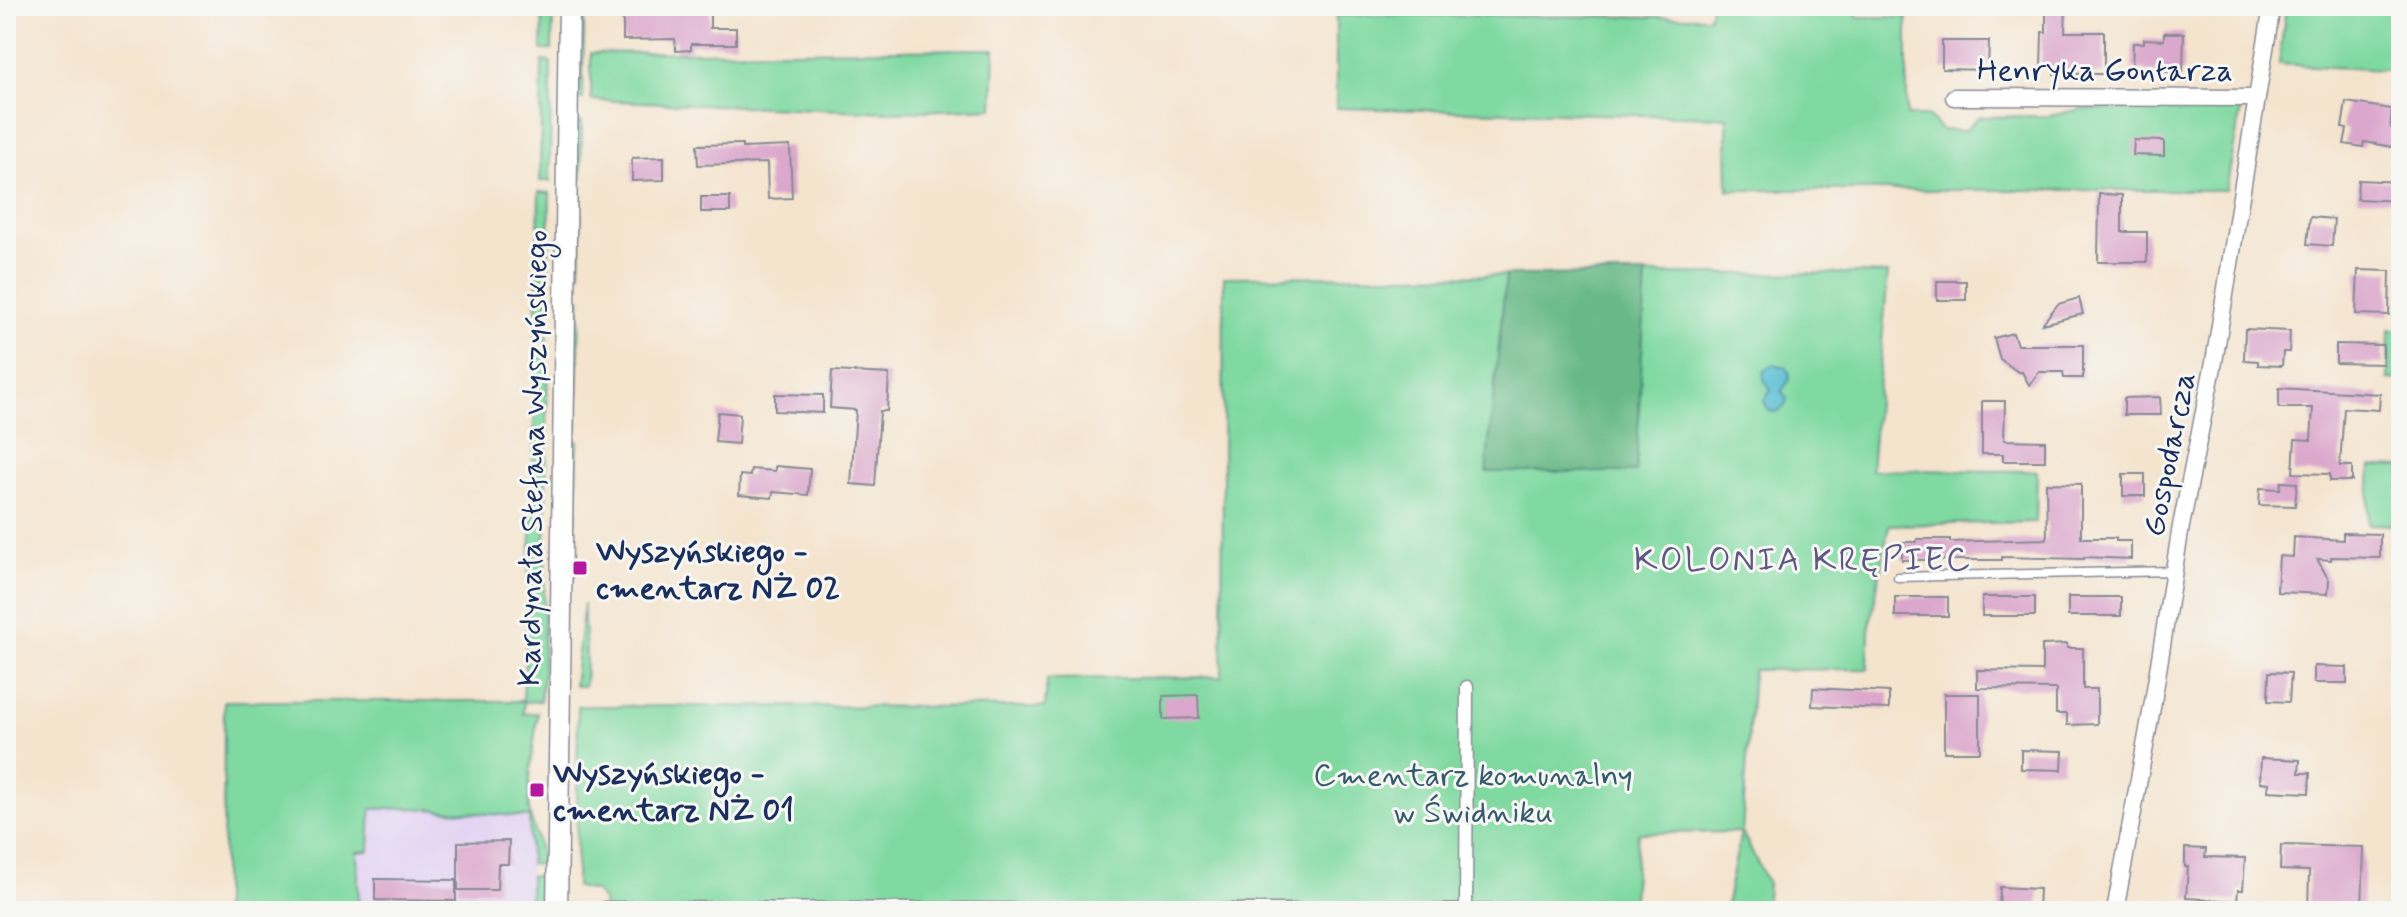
<svg xmlns="http://www.w3.org/2000/svg" width="2407" height="917" font-family="Mynerve,sans-serif">
<style>
.built{fill:#e3d3f3}
.green{fill:#7fd9a0;stroke:#4d847f;stroke-width:2}
.forest{fill:#67b986;stroke:#417472;stroke-width:2}
.water{fill:#55bed2;stroke:#387698;stroke-width:2}
.building{fill:#dba7cc}
.lines{fill:none;stroke-linecap:round;stroke-linejoin:round}
.service-casing{stroke:#888a96;stroke-width:11}
.pedestrian-casing{stroke:#888a96;stroke-width:15}
.minor-casing{stroke:#888a96;stroke-width:19}
.tertiary-casing{stroke:#888a96;stroke-width:23}
.service{stroke:#fff;stroke-width:8}
.pedestrian{stroke:#fff;stroke-width:12}
.minor{stroke:#fff;stroke-width:16}
.tertiary{stroke:#fff;stroke-width:20}
.poi-dot{fill:#b5179e;stroke:#f6f6f2;stroke-width:3}
.labels{text-anchor:middle;stroke-width:6;stroke-linejoin:round;paint-order:stroke}
.street-label{font-size:32px;fill:#1b2f5e;stroke:#f6f6f2}
.poi-label{font-size:32px;font-weight:bold;fill:#1b2f5e;stroke:#f6f6f2;text-anchor:start}
.park-label{font-size:32px;fill:#345a6e;stroke:#f6f6f2}
.neighbourhood-label{font-size:34px;letter-spacing:2px;fill:#5e5984;stroke:#f6f6f2}
</style>
<rect width="100%" height="100%" fill="#f6f6f2"/>
<filter id="ink" filterUnits="userSpaceOnUse"><feTurbulence type="fractalNoise" baseFrequency=".0125" numOctaves="2"/><feDisplacementMap in="SourceGraphic" scale="16" xChannelSelector="R" yChannelSelector="G"/><feConvolveMatrix kernelMatrix="1 2 1 2 8 2 1 2 1" color-interpolation-filters="sRGB"/></filter>
<filter id="wash" filterUnits="userSpaceOnUse"><feTurbulence type="fractalNoise" baseFrequency=".006" numOctaves="4" result="noise"/><feDisplacementMap in="SourceGraphic" scale="32" xChannelSelector="R" yChannelSelector="G"/><feGaussianBlur stdDeviation="1.8" result="paint"/><feColorMatrix in="noise" values="0 0 0 0 0 0 0 0 0 0 0 0 0 0 0 0 0 1.4 0 .05"/><feComposite in="paint" operator="in"/></filter>
<g filter="url(#wash)">
<rect width="100%" height="100%" fill="#f4e4ce"/>
<polygon class="built" points="413,808 530,817 530,911 359,911 357,852 369,851 371,809"/>
<g class="green">
<polygon points="543,6 553,6 552,50 542,50"/>
<polygon points="1711,6 1857,6 1857,17 1907,17 1907,116 1928,116 1941,130 1964,131 1979,117 2049,116 2082,109 2241,109 2226,190 1728,190 1727,117 1336,108 1336,15 1709,17"/>
<polygon points="2286,6 2401,6 2401,71 2279,64"/>
<polygon points="581,13 584,13 583,99 578,99 579,15"/>
<polygon points="995,49 993,108 892,112 591,100 591,53"/>
<polygon points="542,61 551,62 550,181 540,181"/>
<polygon points="582,122 581,179 577,179 577,124"/>
<polygon points="578,191 581,192 580,274 575,266"/>
<polygon points="539,192 550,193 547,341 536,340"/>
<polygon points="1888,273 1871,470 2037,471 2036,522 1889,525 1869,630 1868,669 1753,670 1742,832 1768,884 1766,911 1725,911 1741,832 1638,833 1632,911 604,911 603,901 595,891 576,887 578,706 1045,707 1047,679 1222,677 1224,277"/>
<polygon points="580,299 577,429 574,429 575,305"/>
<polygon points="2389,330 2401,331 2401,380 2388,379"/>
<path d="M 536,351 L 548,352 L 543,679 L 540,701 L 524,702 L 523,714 L 538,713 C 535,735 525,796 530,815 C 534,831 541,845 541,864 L 530,864 L 529,817 L 413,808 L 371,809 L 369,851 L 357,852 L 359,911 L 223,911 L 224,701 L 523,701 L 532,514 Z"/>
<polygon points="573,441 578,441 576,522 571,506"/>
<polygon points="2371,466 2401,467 2401,525 2368,524"/>
<path d="M 584,603 C 583,627 589,664 584,686 L 574,686 Z"/>
<rect x="530" y="876" width="11" height="35"/>
</g>
<polygon class="forest" points="1646,274 1636,472 1486,472 1506,275"/>
<path class="water" d="M 1774,364 L 1786,367 C 1794,377 1788,383 1781,391 L 1787,399 L 1785,406 L 1777,412 L 1769,411 L 1764,401 L 1771,390 L 1764,380 L 1764,372 Z"/>
<g id="blocks">
<g class="building">
<polygon points="710,6 710,28 736,28 736,44 691,44 691,50 676,51 675,39 623,40 623,9"/>
<polygon points="2046,6 2066,7 2065,32 2104,32 2104,74 2054,74 2054,68 2041,68 2042,32 2046,32"/>
<polygon points="2164,33 2184,33 2183,72 2145,72 2144,69 2132,69 2133,43 2144,43 2144,39 2164,40"/>
<polygon points="1942,41 1989,41 1988,70 1942,69"/>
<polygon points="2346,102 2392,109 2390,128 2401,130 2399,148 2364,142 2363,147 2344,144 2347,129 2342,128"/>
<polygon points="2134,140 2164,141 2164,156 2133,155"/>
<polygon points="742,144 742,148 790,146 792,198 768,199 767,163 698,165 697,145"/>
<polygon points="664,157 664,180 632,181 632,158"/>
<polygon points="2358,180 2401,182 2401,201 2357,199"/>
<polygon points="2099,194 2122,195 2122,232 2147,232 2147,262 2098,262"/>
<rect x="701" y="197" width="29" height="15"/>
<polygon points="2310,217 2334,219 2332,246 2307,244"/>
<polygon points="2358,270 2390,271 2389,315 2356,314"/>
<rect x="1937" y="281" width="29" height="19"/>
<polygon points="2079,298 2083,314 2042,324 2058,304"/>
<polygon points="2245,329 2290,331 2289,352 2283,352 2282,366 2258,365 2258,361 2244,360"/>
<polygon points="2013,333 2017,345 2083,345 2083,378 2064,378 2063,372 2039,372 2029,385 2022,372 2018,372 2000,359 1994,338"/>
<polygon points="2336,344 2383,345 2383,364 2336,363"/>
<polygon points="832,371 889,374 887,411 880,411 875,486 851,484 856,410 830,408"/>
<polygon points="2279,388 2380,394 2379,410 2344,408 2340,466 2352,466 2352,481 2330,481 2330,474 2293,473 2295,439 2311,440 2313,408 2279,408"/>
<polygon points="775,394 823,395 823,413 775,411"/>
<polygon points="2160,397 2161,415 2124,415 2124,398"/>
<polygon points="1982,401 2005,401 2004,440 2045,441 2045,461 2003,461 2003,454 1982,454"/>
<polygon points="718,412 740,414 738,444 715,442"/>
<polygon points="775,466 810,469 808,495 773,492 772,498 739,495 740,475 750,476 751,469 775,471"/>
<rect x="2123" y="474" width="22" height="22"/>
<polygon points="2281,482 2297,483 2295,506 2259,505 2260,488 2280,489"/>
<polygon points="2046,483 2081,484 2081,538 2116,538 2116,541 2131,541 2131,559 2084,557 2084,559 2002,557 2002,560 1902,560 1902,542 1917,542 1917,539 1950,539 1950,542 2047,539"/>
<polygon points="2343,533 2380,534 2380,558 2331,557 2331,560 2317,559 2329,580 2328,594 2277,592 2279,556 2293,557 2294,537 2343,540"/>
<rect x="1895" y="597" width="53" height="19"/>
<rect x="1982" y="597" width="53" height="19"/>
<rect x="2068" y="597" width="53" height="19"/>
<polygon points="2067,644 2067,648 2083,648 2083,689 2097,689 2097,724 2067,725 2067,714 2056,714 2056,689 1977,688 1977,670 2042,671 2042,645"/>
<polygon points="2314,666 2347,667 2347,683 2314,683"/>
<polygon points="2269,672 2291,673 2289,702 2268,701"/>
<polygon points="1813,688 1889,692 1889,709 1812,706"/>
<rect x="1944" y="694" width="36" height="58"/>
<polygon points="1198,695 1199,718 1163,719 1163,696"/>
<polygon points="2021,750 2063,751 2062,770 2021,769"/>
<polygon points="2261,758 2300,760 2299,773 2310,773 2309,793 2268,791 2269,783 2260,782"/>
<polygon points="509,841 508,864 498,864 497,890 458,890 458,842"/>
<polygon points="2281,845 2364,847 2362,911 2308,911 2309,871 2280,870"/>
<polygon points="2185,848 2206,849 2205,857 2245,858 2243,890 2238,890 2237,901 2186,898 2188,867 2185,867"/>
<polygon points="375,879 456,880 456,901 375,900"/>
<polygon points="2000,887 2039,889 2038,911 1999,909"/>
</g>
</g>
</g>
<g filter="url(#ink)">
<use href="#blocks" fill-opacity="0" stroke="#888a96" stroke-width="2"/>
<g class="lines">
<defs>
<polyline id="service" points="1898,577 2174,571"/>
<g id="pedestrian">
<polyline points="604,908 1620,911"/>
<polyline points="1466,911 1467,687"/>
</g>
<g id="minor">
<polyline points="1954,97 2257,98"/>
<polyline points="2115,911 2153,702 2181,526 2214,362 2272,6"/>
</g>
<polyline id="tertiary" points="557,911 569,6"/>
</defs>
<use href="#service" class="service-casing"/>
<use href="#pedestrian" class="pedestrian-casing"/>
<use href="#minor" class="minor-casing"/>
<use href="#tertiary" class="tertiary-casing"/>
<use href="#service" class="service"/>
<use href="#pedestrian" class="pedestrian"/>
<use href="#minor" class="minor"/>
<use href="#tertiary" class="tertiary"/>
</g>
</g>
<g class="poi-dot">
<rect x="572" y="560" width="16" height="16" rx="4"/>
<rect x="529" y="782" width="16" height="16" rx="4"/>
</g>
<g class="labels">
<g class="street-label">
<text x="2105" y="80">Henryka Gontarza</text>
<text transform="translate(2168 454) rotate(-79)" y="11">Gospodarcza</text>
<text transform="translate(532 458) rotate(-89)" y="11">Kardynała Stefana Wyszyńskiego</text>
</g>
<g class="poi-label">
<text x="596" y="561">Wyszyńskiego -<tspan x="596" dy="37">cmentarz NŻ 02</tspan></text>
<text x="553" y="783">Wyszyńskiego -<tspan x="553" dy="37">cmentarz NŻ 01</tspan></text>
</g>
<g class="park-label">
<text x="1473" y="785">Cmentarz komunalny<tspan x="1473" dy="37">w Świdniku</tspan></text>
</g>
<g class="neighbourhood-label">
<text x="1803" y="570">KOLONIA KRĘPIEC</text>
</g>
</g>
<rect width="2407" height="917" fill="none" stroke="#f6f6f2" stroke-width="32"/>
</svg>
